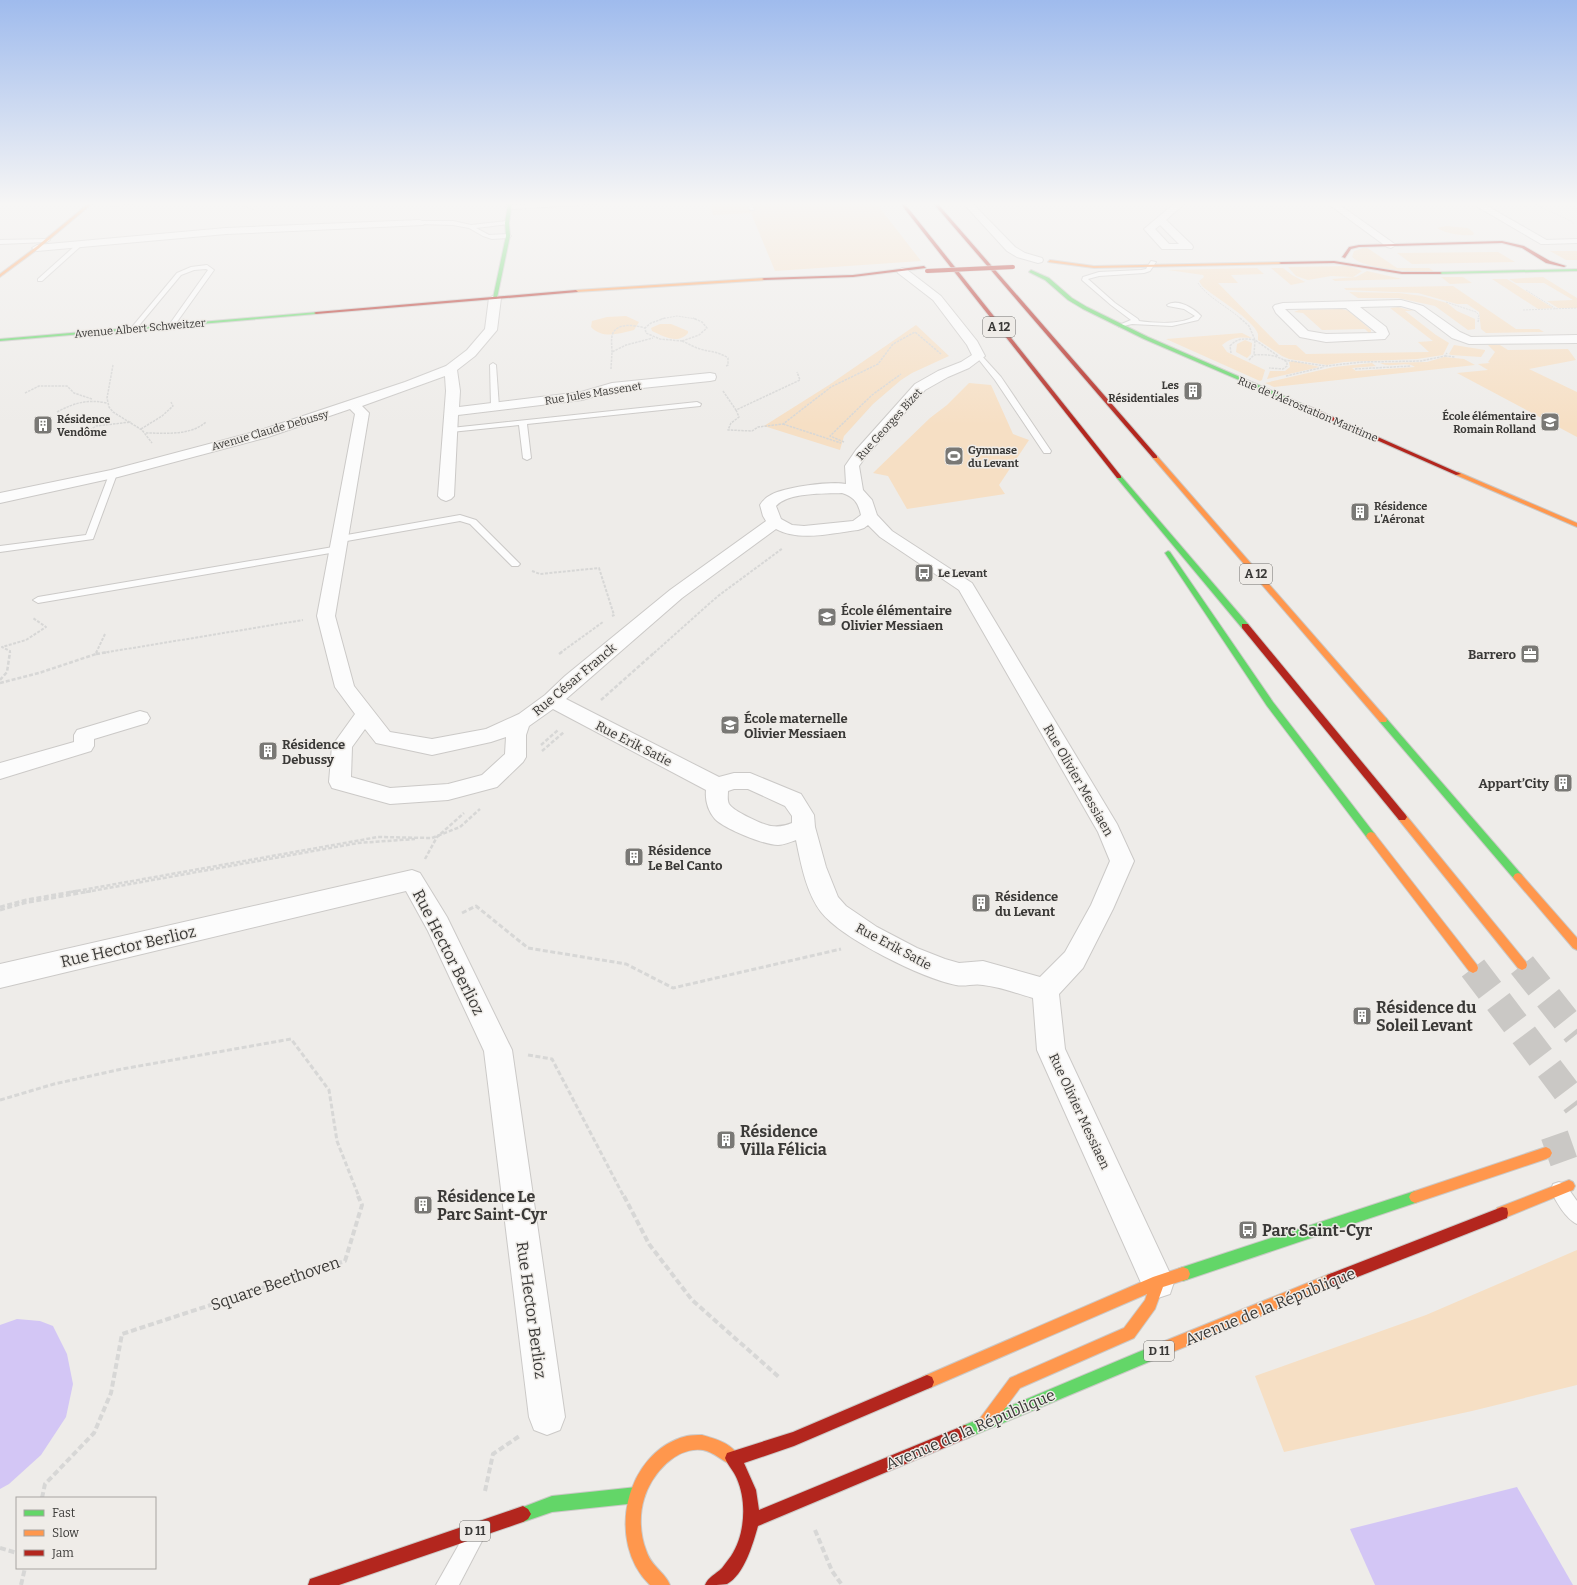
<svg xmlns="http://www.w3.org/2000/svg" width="1577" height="1585" font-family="Bitter,serif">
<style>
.green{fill:#f6dfc4}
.water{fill:#d3c6f5}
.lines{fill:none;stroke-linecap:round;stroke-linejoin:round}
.primary-tunnel{stroke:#cac8c5;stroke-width:28;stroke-dasharray:28 14;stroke-linecap:butt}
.highway-tunnel{stroke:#cac8c5;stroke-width:28;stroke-dasharray:28 14;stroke-linecap:butt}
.lane-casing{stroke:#cbc9c7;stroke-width:2}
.street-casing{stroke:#cbc9c7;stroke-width:2}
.fast-casing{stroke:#cbc9c7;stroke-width:2}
.slow-casing{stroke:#cbc9c7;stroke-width:2}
.jam-casing{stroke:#cbc9c7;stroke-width:2}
.path-far5{stroke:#d7d7d6;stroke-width:1;stroke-dasharray:2 1;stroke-linecap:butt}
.path-far4{stroke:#d7d7d6;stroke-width:1.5;stroke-dasharray:2.5 1;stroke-linecap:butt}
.path-far3{stroke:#d7d7d6;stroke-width:2;stroke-dasharray:3 1.5;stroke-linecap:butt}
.path-far2{stroke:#d7d7d6;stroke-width:2.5;stroke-dasharray:4 2;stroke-linecap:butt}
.path-far1{stroke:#d7d7d6;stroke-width:3;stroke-dasharray:5 2.5;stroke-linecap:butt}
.path{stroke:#d7d7d6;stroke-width:4;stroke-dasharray:6 3;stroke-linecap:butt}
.lane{fill:#fcfcfc;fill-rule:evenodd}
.street{fill:#fcfcfc;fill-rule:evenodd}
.fast{fill:#63d668;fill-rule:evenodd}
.slow{fill:#ff974d;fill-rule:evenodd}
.jam{fill:#b3261e;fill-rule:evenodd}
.jam-bridge-casing{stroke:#cbc9c7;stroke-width:5;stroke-linecap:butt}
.jam-bridge{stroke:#b3261e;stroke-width:4}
.labels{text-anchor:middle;stroke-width:3;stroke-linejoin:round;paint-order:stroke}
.far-street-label{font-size:11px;fill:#3a3937;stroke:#efece8}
.far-poi-label{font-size:11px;font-weight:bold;fill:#3a3937;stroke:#efece8;text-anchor:start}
.shield{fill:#efece8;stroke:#706f6c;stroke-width:1}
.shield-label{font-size:12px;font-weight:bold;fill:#3a3937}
.poi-label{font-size:13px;font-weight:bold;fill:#3a3937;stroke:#efece8;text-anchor:start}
.street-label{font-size:13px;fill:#3a3937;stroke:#efece8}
.near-street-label{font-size:16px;fill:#3a3937;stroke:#efece8}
.near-poi-label{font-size:16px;font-weight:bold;fill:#3a3937;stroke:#efece8;text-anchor:start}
</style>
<rect width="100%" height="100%" fill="#eeece9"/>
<g class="green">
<polygon points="710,203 876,203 921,261 775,271 751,213 713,215"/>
<path d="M 1446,226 L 1468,228 L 1474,233 L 1473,235 C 1462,236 1447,234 1437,228 Z"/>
<path d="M 1366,247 L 1397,268 L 1429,268 L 1435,272 C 1417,272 1365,270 1352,257 L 1354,251 Z"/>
<polygon points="1550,251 1577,251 1577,260 1566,260"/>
<polygon points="1498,252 1515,262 1412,264 1397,253"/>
<polygon points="1349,266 1362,271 1353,277 1331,276 1308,280 1296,276 1288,267"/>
<path d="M 1257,268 L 1264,274 L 1231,275 L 1238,283 L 1218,283 L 1279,345 L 1296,345 L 1306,354 L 1429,352 L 1418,342 L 1433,341 L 1390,308 L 1398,307 L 1413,311 L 1405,311 L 1436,335 L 1449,343 L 1443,355 L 1417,359 L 1344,362 L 1327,365 L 1289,359 L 1282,356 L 1258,340 C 1258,338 1258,336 1258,334 C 1253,319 1214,297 1202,286 L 1199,281 L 1204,277 L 1203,275 L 1168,270 Z"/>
<polygon points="1271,268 1283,268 1292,275 1305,282 1291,285"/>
<polygon points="1367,271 1402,279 1335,281 1332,279 1356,277"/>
<polygon points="1441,277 1463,277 1472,283 1450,284"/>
<polygon points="1543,277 1577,298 1577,308 1558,308 1547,301 1573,300 1544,283 1516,283 1509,279"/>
<polygon points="1492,279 1507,279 1553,308 1538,309"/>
<polygon points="1453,286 1516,329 1539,329 1544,332 1486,333 1481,329 1479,312 1467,304 1457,304 1418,293 1346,290 1344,288"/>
<polygon points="1349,292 1399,293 1422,296 1447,303 1457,311 1475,319 1475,329 1468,330 1435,306 1398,298 1358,298"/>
<polygon points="1342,309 1349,311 1371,330 1371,332 1369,333 1365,329 1322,330 1303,313 1294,312 1299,310"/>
<path d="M 626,316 L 639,322 L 634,330 C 619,334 602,339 591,327 L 592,321 L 607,317 Z"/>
<path d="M 660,324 L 671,324 L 688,331 L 688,333 C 678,345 663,336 652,331 L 651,328 Z"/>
<polygon points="916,325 949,356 912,373 901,380 873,404 844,436 840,450 764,426 829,385"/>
<path d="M 1242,333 L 1252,338 C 1240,337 1232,337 1222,345 L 1227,352 L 1265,370 L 1262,380 L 1260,381 L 1166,339 Z"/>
<polygon points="1245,340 1252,343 1251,354 1247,358 1236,352 1237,344"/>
<polygon points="1454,345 1485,350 1485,351 1481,357 1451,355 1449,354"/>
<polygon points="1488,345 1500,345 1508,350 1568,349 1576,360 1529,369 1577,392 1577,437 1457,373 1488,370 1478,364 1490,363 1488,362 1495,352"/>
<path d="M 1444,357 L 1464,359 L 1475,365 L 1274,387 L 1265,383 L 1334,367 L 1372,363 L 1376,366 L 1352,368 L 1356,371 L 1415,367 C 1406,360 1391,369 1380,363 L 1427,362 Z"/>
<polygon points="1293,361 1320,367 1267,379 1270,371 1285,371 1290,367 1289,362"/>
<polygon points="969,383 991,385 1013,434 1029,440 999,485 1005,494 907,509 888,476 873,473 930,418 947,405"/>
<polygon points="1577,1250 1577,1385 1472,1411 1284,1452 1255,1376 1426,1315"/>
</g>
<g class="water">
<polygon points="17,1319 40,1321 53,1326 67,1354 73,1384 66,1417 41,1455 9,1484 0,1489 0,1325"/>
<polygon points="1517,1487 1573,1585 1375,1585 1350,1529"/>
</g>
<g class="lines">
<polyline class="primary-tunnel" points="1546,1153 1577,1142"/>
<g class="highway-tunnel">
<polyline points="1522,965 1577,1034"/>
<polyline points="1473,968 1577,1105"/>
</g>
<defs>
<g id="lane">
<polygon points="566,203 598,203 596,204 509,209 506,207 509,205"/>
<polygon points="748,203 752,203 754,210 750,210"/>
<polygon points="420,221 453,221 471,225 507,221 509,222 509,224 476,228 489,235 508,234 511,236 508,238 492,239 483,236 469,228 453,225 418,224 418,222"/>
<polygon points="49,239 50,240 47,242 0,244 0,240"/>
<polygon points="1577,239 1577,243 1545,244 1542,242 1545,240"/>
<polygon points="77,244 82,245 42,281 38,281 38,279"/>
<path d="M 1151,261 L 1156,262 L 1150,271 L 1144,273 L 1099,276 L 1088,279 L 1115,303 L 1138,319 L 1139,321 C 1154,323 1182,325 1195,316 L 1184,309 L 1168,306 L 1167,305 C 1177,298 1194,308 1201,316 L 1198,320 L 1172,326 L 1132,324 L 1119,327 L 1119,325 L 1131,320 L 1111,305 L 1082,280 L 1083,277 L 1099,272 L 1141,270 L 1146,269 Z"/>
<polygon points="207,265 214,270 174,326 169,325 208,270 206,269 194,270 181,275 136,329 132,329 132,327 177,273 191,267"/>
<polygon points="977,355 981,355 1001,377 1051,451 1050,453 1044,453 995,380 976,356"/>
<polygon points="493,363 496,365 499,407 495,409 491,407 490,365"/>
<polygon points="697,402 701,404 700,406 527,424 531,458 527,460 523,458 519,425 451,432 447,430 451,428"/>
<polygon points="110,472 116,472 117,474 93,539 0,552 0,546 86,535"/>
<polygon points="460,515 476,520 520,564 518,566 512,566 470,524 460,521 341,542 337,539 341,536"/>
<polygon points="339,546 342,547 344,549 342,551 38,603 33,600 38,597"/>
<path d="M 1559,1182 L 1565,1184 L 1577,1201 L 1577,1224 C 1566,1219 1555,1201 1551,1190 L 1553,1184 Z"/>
<polygon points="473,1529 480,1532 483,1539 459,1585 436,1585 466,1532"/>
</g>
<g id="street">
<polygon points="963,203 972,203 1015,247 1025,253 1042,258 1043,260 1042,262 1038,263 1017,257 1007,251"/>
<path d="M 1175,203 L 1185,203 L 1166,220 L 1192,245 L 1193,247 L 1192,249 L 1162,249 L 1144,229 ZM 1160,225 L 1179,244 L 1169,244 L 1155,229 Z"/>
<polygon points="1327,203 1337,203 1396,245 1391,248 1387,247"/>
<polygon points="1471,203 1482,203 1550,242 1549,244 1541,244"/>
<polygon points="420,220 425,223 423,225 226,234 37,251 32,248 37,245 226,228"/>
<path d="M 902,268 L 906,269 L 941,296 L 977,341 L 985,356 L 969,368 L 948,377 L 925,390 L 866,456 L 859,466 L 863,490 L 872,500 L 877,515 L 892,531 L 972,583 L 1117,824 L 1134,861 L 1113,909 L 1083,968 L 1059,994 L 1065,1049 L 1174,1282 L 1170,1294 L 1158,1298 L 1146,1294 L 1037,1050 L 1033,998 C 1016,993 1000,987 983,985 C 974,983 965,987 956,985 C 922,978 842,939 821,912 C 806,892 801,864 796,840 C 790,842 784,845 778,845 C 764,845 725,829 715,819 C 708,811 705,800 706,790 L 553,709 L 529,726 L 526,735 L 526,757 L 523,762 L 497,787 L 448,800 L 390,804 L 332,788 L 329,782 L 332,746 L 355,714 L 335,687 L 317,616 L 355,414 L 350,409 L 268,437 L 118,477 L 0,503 L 0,493 L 111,470 L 258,431 L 405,382 L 446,366 L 467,350 L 485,329 L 489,298 L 495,295 L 501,298 L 497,330 L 475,356 L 457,370 L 460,391 L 459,407 L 581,392 L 612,383 L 710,373 L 715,374 L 716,377 L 715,380 L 710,381 L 613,391 L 582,400 L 458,415 L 454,496 L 451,499 L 446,501 L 441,499 L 438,496 L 446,391 L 445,376 L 362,406 L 369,413 L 335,616 L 354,686 L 390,732 L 432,739 L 486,729 L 519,714 L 545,695 L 565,676 L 670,590 L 766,521 L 763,516 L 760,505 C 762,502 765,498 769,496 C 782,487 831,481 846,484 L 845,466 L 856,450 L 915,384 L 938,371 L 961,362 L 972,355 L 967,345 L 933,300 L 898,273 L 897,271 ZM 842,493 C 854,497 858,502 861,515 L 853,521 L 804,526 L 792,525 L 781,519 L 776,506 C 788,492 824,494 842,493 ZM 868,525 L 880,537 L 959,590 L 1098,832 L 1110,861 L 1091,905 L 1065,952 L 1040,977 L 983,961 L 959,963 L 945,959 L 917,948 L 877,927 L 846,906 L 838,897 L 826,867 L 815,827 L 814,815 L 801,794 L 750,773 L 734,773 L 719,777 L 566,699 L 682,598 L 776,529 C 800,542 832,533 858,530 L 864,528 ZM 365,729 L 376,743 L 432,755 L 491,742 L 506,737 L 505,754 L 482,775 L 448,784 L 390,788 L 351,777 L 352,747 ZM 734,789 L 748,789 L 785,806 L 792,816 L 792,823 C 785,826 779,827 771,826 C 763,825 733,811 729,804 C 727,800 728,795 728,791 Z"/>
<path d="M 1401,300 L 1423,306 L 1460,332 L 1471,337 L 1577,335 L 1577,343 L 1469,344 L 1452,338 L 1415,310 L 1401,306 L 1360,307 L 1386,327 L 1389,334 L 1385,339 L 1326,342 L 1300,337 L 1276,313 L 1273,307 L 1275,305 L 1283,303 ZM 1346,308 L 1377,333 L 1326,334 L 1308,331 L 1285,309 Z"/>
<polygon points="140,711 147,713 150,718 147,723 94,739 94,746 91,751 0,779 0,763 74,742 74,735 77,730"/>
<polygon points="412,870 420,873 447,917 512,1050 565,1417 560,1430 547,1435 534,1430 529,1417 484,1051 428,931 406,891 0,988 0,964"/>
</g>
<g id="fast">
<polygon points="508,203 512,203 509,223 510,236 497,298 495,299 493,298 506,236 505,223"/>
<polygon points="1577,269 1577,271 1440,274 1438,273 1440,272"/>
<polygon points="1031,270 1049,278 1072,298 1087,307 1148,337 1309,407 1304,408 1144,339 1083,309 1068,300 1045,280 1029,272"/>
<polygon points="318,312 318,313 316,314 0,341 0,339"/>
<polygon points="1117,476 1121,476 1248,624 1248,628 1242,628 1117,478"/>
<polygon points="1168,551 1170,552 1273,702 1374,833 1376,836 1374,839 1368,839 1267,706 1165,553"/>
<polygon points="1383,717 1386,718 1521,874 1523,877 1521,880 1518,881 1515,880 1380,722 1379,720 1380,718"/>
<polygon points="1415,1191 1419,1193 1421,1197 1419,1201 1415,1203 1183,1281 1178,1279 1176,1274 1178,1269 1183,1267"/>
<polygon points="1165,1341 1170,1343 1172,1348 1170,1353 965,1439 960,1437 958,1432 960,1427"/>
<polygon points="637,1487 642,1490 645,1495 642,1500 637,1503 552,1512 523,1522 518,1519 515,1514 518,1509 552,1496"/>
</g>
<g id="slow">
<polygon points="89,203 93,203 38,249 0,277 0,274 36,247"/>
<polygon points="1050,260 1094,266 1281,262 1283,263 1281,264 1094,268 1048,262"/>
<polygon points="764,278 766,280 576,292 574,291 576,290"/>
<polygon points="1153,456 1157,456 1386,718 1387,720 1386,722 1380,722 1153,458"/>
<polygon points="1458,472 1577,523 1577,527 1456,475 1455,474"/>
<polygon points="1402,813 1405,814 1526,962 1527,965 1526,968 1522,970 1518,968 1399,820 1397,817 1399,814"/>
<polygon points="1371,832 1374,833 1477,965 1478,968 1477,971 1473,973 1469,971 1368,839 1366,836 1368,833"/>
<polygon points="1518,873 1521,874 1577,938 1577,950 1573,948 1515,880 1513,877 1515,874"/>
<polygon points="1546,1147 1550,1149 1552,1153 1550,1157 1546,1159 1415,1203 1411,1201 1409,1197 1411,1193 1415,1191"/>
<polygon points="1569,1180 1573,1182 1575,1186 1573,1190 1502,1219 1497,1218 1496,1213 1497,1208"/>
<polygon points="1183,1267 1188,1269 1190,1274 1188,1279 1163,1287 1155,1309 1134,1338 1020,1388 991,1427 986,1429 981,1427 979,1422 981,1417 1010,1378 1124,1328 1145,1300 1147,1294 932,1387 927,1389 922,1387 920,1382 922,1377 1153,1277"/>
<polygon points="1332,1273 1337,1275 1339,1280 1337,1285 1165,1355 1160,1353 1158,1348 1160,1343"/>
<path d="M 702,1435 C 716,1439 734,1444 739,1458 L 737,1463 L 732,1465 C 722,1461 714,1452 703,1450 C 675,1446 651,1475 644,1499 C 639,1515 640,1535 646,1550 C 651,1567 665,1572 670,1585 L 650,1585 C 605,1542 625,1451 687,1436 C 692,1435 697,1435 702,1435 Z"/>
</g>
<g id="jam">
<polygon points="900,203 904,203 1121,476 1121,478 1117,478"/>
<polygon points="933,203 937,203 1157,456 1157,458 1153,458"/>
<polygon points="1502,241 1524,246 1550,261 1566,266 1564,267 1546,263 1522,248 1502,243 1359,247 1351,249 1345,258 1342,257 1349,247 1359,245"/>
<polygon points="1334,261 1402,272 1440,272 1442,273 1440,274 1402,274 1334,263 1281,264 1279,263 1281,262"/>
<polygon points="924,266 926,268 853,277 764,280 762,279 764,278 853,275"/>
<polygon points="576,290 578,292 316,314 314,313 316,312"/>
<polygon points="1304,406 1308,406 1461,474 1456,475 1304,408"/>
<polygon points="1242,624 1248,624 1405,814 1407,817 1405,820 1399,820 1242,628"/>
<polygon points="1502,1207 1507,1208 1508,1213 1507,1218 1332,1287 1327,1285 1325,1280 1327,1275"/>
<path d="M 927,1375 L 932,1377 L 934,1382 L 932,1387 L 794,1446 L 744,1463 L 756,1490 L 759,1510 L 965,1425 L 970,1427 L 972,1432 L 970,1437 L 758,1526 C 753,1544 744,1575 727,1584 C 722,1585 711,1585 705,1585 C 708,1577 716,1574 722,1568 C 725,1564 728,1560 731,1556 C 745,1535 747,1502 737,1479 C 734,1471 728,1466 725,1458 L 727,1453 L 793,1432 Z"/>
<polygon points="523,1506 528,1509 531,1514 528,1519 523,1522 339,1585 308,1585 310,1579 316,1577"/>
</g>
</defs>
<use href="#lane" class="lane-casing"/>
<use href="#street" class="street-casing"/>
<use href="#fast" class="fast-casing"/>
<use href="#slow" class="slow-casing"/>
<use href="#jam" class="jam-casing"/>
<g class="path-far5">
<polyline points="235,203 255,210"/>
<polyline points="1532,203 1573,222 1573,224"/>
<polyline points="109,207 140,203"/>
<path d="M 1198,283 C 1207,297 1228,307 1241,319"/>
<polyline points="1526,290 1556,309"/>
<polyline points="1446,302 1476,312 1479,315 1478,319"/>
<polyline points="1523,310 1577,308"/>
<polyline points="661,319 677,316 696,319"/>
</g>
<g class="path-far4">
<polyline points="665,318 651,323 645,328 646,333 660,339 682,341"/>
<polyline points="1240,318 1249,326 1255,340 1278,356"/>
<polyline points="1478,322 1479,318"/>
<path d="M 682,341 C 687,343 692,346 697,348 C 708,352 718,351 728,358 L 728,365 L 726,366"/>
<polyline points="682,341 699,335 707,328 702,322 693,318"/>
<path d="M 612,352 C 612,347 611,341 612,336 C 615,322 635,325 645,328"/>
<path d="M 1231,353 L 1230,346 C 1237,338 1245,338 1255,340 L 1254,355"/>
<polyline points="1445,356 1455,357"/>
<path d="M 1249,360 L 1254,355 C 1266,354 1277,355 1287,362 L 1287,366 L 1283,369 L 1269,368"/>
<polyline points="1284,360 1326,366 1362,362 1421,361 1445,356 1447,353"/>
<polyline points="113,365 107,398 109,407 113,412 142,430 152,443"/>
<polyline points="611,369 612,352 626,345 653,338"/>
<polyline points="1355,369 1411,366"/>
<polyline points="1286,376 1324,367"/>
<polyline points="723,391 736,410 800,380 797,372"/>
<polyline points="25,393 39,386 67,386 74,393 92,399"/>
<polyline points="736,410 739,417 731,423 728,430 752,431 758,427 783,424 831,387 878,364 893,344 915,332 941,354"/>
<path d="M 57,412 C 74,403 87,399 107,403"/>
<polyline points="783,424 841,443"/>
<polyline points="141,429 162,416 173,406 171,402"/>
<path d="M 146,433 C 166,433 190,436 206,422"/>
<polyline points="84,434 96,426 131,422"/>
<polyline points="844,442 830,436 872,395 901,374"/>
</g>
<g class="path-far3">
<polyline points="532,571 540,574 599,568 614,615 612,616"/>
<polyline points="10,653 10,651 2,647 26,640 46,627 33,618"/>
<polyline points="96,653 105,634"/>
<polyline points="102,653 303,620"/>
<polyline points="560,653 603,622"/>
<polyline points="654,653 718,596 783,548"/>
</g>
<g class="path-far2">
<polyline points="96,654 109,652"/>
<polyline points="559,654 562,652"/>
<polyline points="0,680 7,672 10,652"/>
<polyline points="0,683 39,673 96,654 97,652"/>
<polyline points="601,700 655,652"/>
<polyline points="541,745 558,730"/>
<polyline points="542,751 564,732"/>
<polyline points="425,859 437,837 464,813"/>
<polyline points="71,892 378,837 432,838 460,827 480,809"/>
<polyline points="86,892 358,843 415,839"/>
</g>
<g class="path-far1">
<polyline points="0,907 26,900 77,891"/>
<polyline points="0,910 24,903 91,891"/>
<polyline points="462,913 476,906 528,948 626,964 673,988 841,949"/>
<polyline points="528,1055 552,1059 624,1197"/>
<polyline points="0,1100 54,1084 122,1069 291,1039 329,1090 337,1141 359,1197"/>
</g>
<g class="path">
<polyline points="624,1196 649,1244 692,1300 780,1378"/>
<polyline points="485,1491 493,1454 521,1435"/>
<polyline points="42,1498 45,1484 94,1433 111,1393 122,1334 345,1261 362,1205 358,1196"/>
<polyline points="815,1530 832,1571 842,1585"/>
<polyline points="0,1548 17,1553"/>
<polyline points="21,1585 25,1568"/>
</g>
<use href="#lane" class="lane"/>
<use href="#street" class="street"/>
<use href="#fast" class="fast"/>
<use href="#slow" class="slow"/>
<use href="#jam" class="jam"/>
<defs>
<polyline id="jam-bridge" points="927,271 1013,267"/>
</defs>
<use href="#jam-bridge" class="jam-bridge-casing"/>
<use href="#jam-bridge" class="jam-bridge"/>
</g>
<linearGradient id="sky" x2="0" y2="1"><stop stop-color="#9fbbed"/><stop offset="0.48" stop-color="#f7f6f5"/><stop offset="1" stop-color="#f7f6f5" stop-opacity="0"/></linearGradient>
<rect width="1577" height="425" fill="url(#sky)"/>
<defs>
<symbol id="building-square" viewBox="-11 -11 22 22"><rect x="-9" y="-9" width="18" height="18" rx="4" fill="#797875" stroke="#efece8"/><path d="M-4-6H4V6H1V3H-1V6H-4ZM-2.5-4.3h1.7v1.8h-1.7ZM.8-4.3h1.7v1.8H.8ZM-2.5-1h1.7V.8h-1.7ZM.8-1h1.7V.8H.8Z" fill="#fff"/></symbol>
<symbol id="school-square" viewBox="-11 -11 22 22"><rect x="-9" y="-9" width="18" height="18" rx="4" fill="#797875" stroke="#efece8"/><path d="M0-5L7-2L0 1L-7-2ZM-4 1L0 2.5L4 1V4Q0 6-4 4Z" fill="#fff"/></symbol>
<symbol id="stadium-square" viewBox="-11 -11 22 22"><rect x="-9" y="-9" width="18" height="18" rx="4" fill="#797875" stroke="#efece8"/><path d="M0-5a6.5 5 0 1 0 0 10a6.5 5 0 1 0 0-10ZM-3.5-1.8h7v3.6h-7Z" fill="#fff"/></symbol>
<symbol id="bus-square" viewBox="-11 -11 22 22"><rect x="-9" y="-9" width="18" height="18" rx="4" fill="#797875" stroke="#efece8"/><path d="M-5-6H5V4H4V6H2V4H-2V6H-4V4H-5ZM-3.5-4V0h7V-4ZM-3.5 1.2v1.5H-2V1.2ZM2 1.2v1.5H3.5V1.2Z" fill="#fff"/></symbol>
<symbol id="office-square" viewBox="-11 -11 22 22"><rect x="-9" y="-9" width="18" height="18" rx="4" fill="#797875" stroke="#efece8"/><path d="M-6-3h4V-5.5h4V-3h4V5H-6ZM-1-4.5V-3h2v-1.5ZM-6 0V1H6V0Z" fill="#fff"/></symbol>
</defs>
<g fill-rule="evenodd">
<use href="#building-square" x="1182" y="380" width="22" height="22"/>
<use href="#school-square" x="1539" y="411" width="22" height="22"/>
<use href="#building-square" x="32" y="414" width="22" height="22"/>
<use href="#stadium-square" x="943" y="445" width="22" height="22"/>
<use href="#building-square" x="1349" y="501" width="22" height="22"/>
<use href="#bus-square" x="913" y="562" width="22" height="22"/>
<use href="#school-square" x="816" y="606" width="22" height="22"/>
<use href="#office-square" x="1519" y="643" width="22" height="22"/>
<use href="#school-square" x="719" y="714" width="22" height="22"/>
<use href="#building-square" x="257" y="740" width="22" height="22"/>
<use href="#building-square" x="1552" y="772" width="22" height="22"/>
<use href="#building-square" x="623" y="846" width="22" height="22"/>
<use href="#building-square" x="970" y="892" width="22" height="22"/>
<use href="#building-square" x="1351" y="1005" width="22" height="22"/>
<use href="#building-square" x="715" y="1129" width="22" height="22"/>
<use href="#building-square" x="412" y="1194" width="22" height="22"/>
<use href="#bus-square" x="1237" y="1219" width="22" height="22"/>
</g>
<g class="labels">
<g class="far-street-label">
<text transform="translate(140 328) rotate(-5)" y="4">Avenue Albert Schweitzer</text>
<text transform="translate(593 393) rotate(-9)" y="4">Rue Jules Massenet</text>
<text transform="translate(1308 409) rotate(23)" y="4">Rue de l'Aérostation Maritime</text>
<text transform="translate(889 424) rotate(-48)" y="4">Rue Georges Bizet</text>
<text transform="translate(270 430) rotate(-16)" y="4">Avenue Claude Debussy</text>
</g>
<g class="far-poi-label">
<text x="1179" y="389" text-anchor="end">Les<tspan x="1179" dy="13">Résidentiales</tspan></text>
<text x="1536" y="420" text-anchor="end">École élémentaire<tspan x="1536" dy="13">Romain Rolland</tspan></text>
<text x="57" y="423">Résidence<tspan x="57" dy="13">Vendôme</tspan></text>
<text x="968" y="454">Gymnase<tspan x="968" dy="13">du Levant</tspan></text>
<text x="1374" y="510">Résidence<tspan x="1374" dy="13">L'Aéronat</tspan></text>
<text x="938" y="577">Le Levant</text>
</g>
<g class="shield">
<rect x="983" y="317" width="32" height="20" rx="3"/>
<rect x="1240" y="564" width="32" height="20" rx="3"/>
<rect x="1144" y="1341" width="30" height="20" rx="3"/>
<rect x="460" y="1521" width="30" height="20" rx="3"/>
</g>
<g class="shield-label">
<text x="999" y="331">A 12</text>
<text x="1256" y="578">A 12</text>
<text x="1159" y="1355">D 11</text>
<text x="475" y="1535">D 11</text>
</g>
<g class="poi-label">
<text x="841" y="615">École élémentaire<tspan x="841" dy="15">Olivier Messiaen</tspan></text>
<text x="1516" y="659" text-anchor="end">Barrero</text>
<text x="744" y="723">École maternelle<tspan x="744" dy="15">Olivier Messiaen</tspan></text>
<text x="282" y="749">Résidence<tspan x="282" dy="15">Debussy</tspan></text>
<text x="1549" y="788" text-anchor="end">Appart’City</text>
<text x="648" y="855">Résidence<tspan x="648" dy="15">Le Bel Canto</tspan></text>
<text x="995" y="901">Résidence<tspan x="995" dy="15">du Levant</tspan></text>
</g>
<g class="street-label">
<text transform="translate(574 679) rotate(-40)" y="5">Rue César Franck</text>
<text transform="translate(634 743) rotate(27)" y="5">Rue Erik Satie</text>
<text transform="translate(1079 780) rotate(60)" y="5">Rue Olivier Messiaen</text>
<text transform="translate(894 946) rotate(28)" y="5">Rue Erik Satie</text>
<text transform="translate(1080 1111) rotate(65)" y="5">Rue Olivier Messiaen</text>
</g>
<g class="near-street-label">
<text transform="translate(128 946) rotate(-13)" y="6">Rue Hector Berlioz</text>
<text transform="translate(449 952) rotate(63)" y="6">Rue Hector Berlioz</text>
<text transform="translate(275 1283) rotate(-19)" y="6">Square Beethoven</text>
<text transform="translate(1270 1306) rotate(-22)" y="6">Avenue de la République</text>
<text transform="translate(532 1310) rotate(82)" y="6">Rue Hector Berlioz</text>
<text transform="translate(970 1429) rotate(-23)" y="6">Avenue de la République</text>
</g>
<g class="near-poi-label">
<text x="1376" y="1013">Résidence du<tspan x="1376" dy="18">Soleil Levant</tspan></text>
<text x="740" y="1137">Résidence<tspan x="740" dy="18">Villa Félicia</tspan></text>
<text x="437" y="1202">Résidence Le<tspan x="437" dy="18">Parc Saint-Cyr</tspan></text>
<text x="1262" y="1236">Parc Saint-Cyr</text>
</g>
</g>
<rect x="16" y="1497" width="140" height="72" fill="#efece8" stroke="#a7a4a1"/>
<rect x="24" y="1510" width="20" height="6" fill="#63d668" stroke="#a7a4a1"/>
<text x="52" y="1517" font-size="12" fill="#3a3937">Fast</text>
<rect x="24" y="1530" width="20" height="6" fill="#ff974d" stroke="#a7a4a1"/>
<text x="52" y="1537" font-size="12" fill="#3a3937">Slow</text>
<rect x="24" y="1550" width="20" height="6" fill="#b3261e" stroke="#a7a4a1"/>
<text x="52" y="1557" font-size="12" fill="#3a3937">Jam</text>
</svg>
